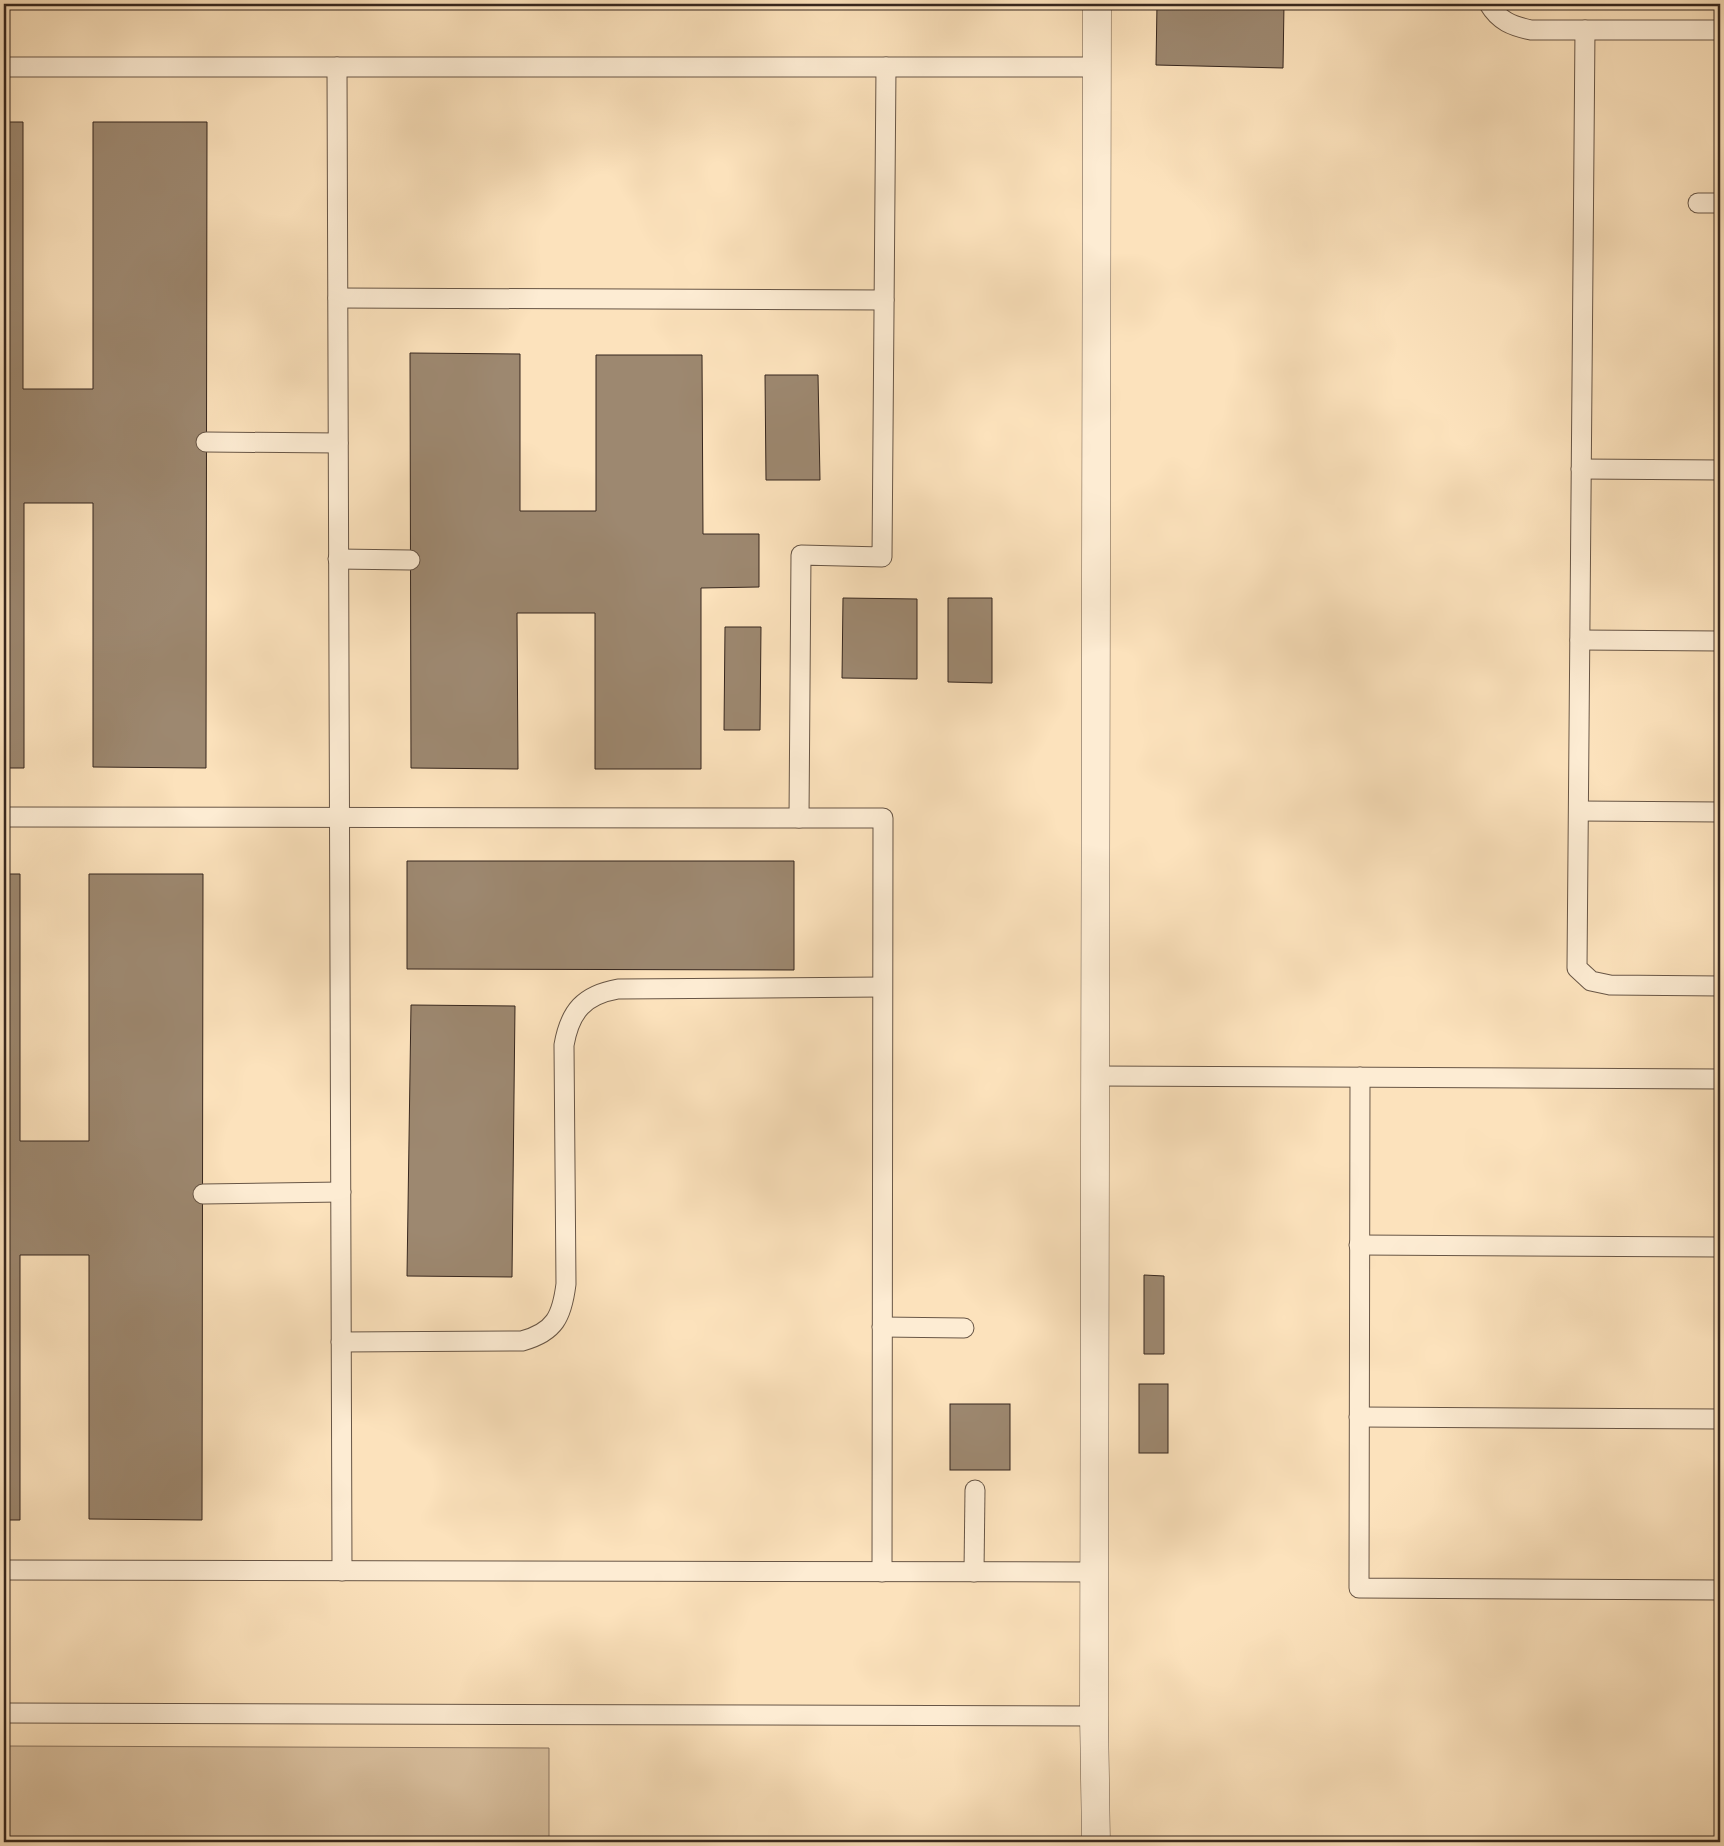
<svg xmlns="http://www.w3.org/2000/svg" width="1724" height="1846" font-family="Vollkorn,serif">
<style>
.green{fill:#dbc2a1;stroke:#897460}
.building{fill:#9d8870;stroke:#37271e}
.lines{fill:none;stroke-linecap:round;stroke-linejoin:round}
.service-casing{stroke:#685646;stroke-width:21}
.minor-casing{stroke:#685646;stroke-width:29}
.service{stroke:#fdecd3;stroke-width:19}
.minor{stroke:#fdecd3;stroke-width:28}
</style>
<rect width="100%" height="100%" fill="#fce2bc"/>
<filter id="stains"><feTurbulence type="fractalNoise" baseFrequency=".004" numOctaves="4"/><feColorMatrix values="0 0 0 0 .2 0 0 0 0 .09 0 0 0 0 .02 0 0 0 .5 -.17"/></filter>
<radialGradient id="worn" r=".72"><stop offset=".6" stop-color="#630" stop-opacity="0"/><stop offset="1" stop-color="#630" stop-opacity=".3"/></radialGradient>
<polygon class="green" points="4,1746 549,1748 549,1842 4,1842"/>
<g class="building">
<polygon points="1157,4 1284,4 1283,68 1156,65"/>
<polygon points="4,122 23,122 23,389 93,389 93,122 207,122 206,768 93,767 93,503 24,503 24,768 4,768"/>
<polygon points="410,353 520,354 520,511 596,511 596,355 702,355 703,534 759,534 759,587 701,588 701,769 595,769 595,613 517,613 518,769 411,768"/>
<polygon points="765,375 818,375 820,480 766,480"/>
<polygon points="843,598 917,599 917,679 842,678"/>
<polygon points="948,598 992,598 992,683 948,682"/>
<polygon points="725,627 761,627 760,730 724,730"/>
<polygon points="407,861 794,861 794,970 407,969"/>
<polygon points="4,874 20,874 20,1141 89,1141 89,874 203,874 202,1520 89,1519 89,1255 20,1255 20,1520 4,1520"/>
<polygon points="411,1005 515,1006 512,1277 407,1276"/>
<polygon points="1144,1275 1164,1276 1164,1354 1144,1354"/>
<rect x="1139" y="1384" width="29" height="69"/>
<rect x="950" y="1404" width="60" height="66"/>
</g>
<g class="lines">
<defs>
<g id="service">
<path d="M 1489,4 C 1499,21 1512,26 1531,30 L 1720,30"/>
<polyline points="1585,30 1577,968 1591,981 1610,985 1720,986"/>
<polyline points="4,67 1097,67"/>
<polyline points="337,67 342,1571"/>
<polyline points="1698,203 1720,203"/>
<polyline points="338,298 884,300"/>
<polyline points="206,442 338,443"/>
<polyline points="1581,469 1720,470"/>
<polyline points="338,559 410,560"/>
<polyline points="1580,640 1720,641"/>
<polyline points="1579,811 1720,812"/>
<polyline points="4,817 799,818"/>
<polyline points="1095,1076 1720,1079"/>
<polyline points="1360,1077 1359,1588 1720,1590"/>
<polyline points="203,1194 341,1192"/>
<polyline points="1359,1245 1720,1247"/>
<polyline points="882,1327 964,1328"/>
<path d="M 341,1342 L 522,1341 C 555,1332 562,1316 566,1284 L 564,1045 C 570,1011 584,995 618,989 L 882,987"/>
<polyline points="1359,1417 1720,1419"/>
<polyline points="4,1570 1094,1572"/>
<polyline points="882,1572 883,818 799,818 801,555 882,557 886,67"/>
<polyline points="974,1572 975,1490"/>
<polyline points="4,1713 1094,1716"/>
</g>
<polyline id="minor" points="1096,1842 1094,1716 1097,4"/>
</defs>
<use href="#service" class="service-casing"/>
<use href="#minor" class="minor-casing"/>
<use href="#service" class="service"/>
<use href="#minor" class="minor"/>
</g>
<rect width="1724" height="1846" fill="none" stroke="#fce2bc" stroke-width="20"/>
<rect x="5" y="5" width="1714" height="1836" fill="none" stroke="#37271e" stroke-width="2.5"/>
<rect x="10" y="10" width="1704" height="1826" fill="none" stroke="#37271e"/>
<rect width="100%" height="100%" filter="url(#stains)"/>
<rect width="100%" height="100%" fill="url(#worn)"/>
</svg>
